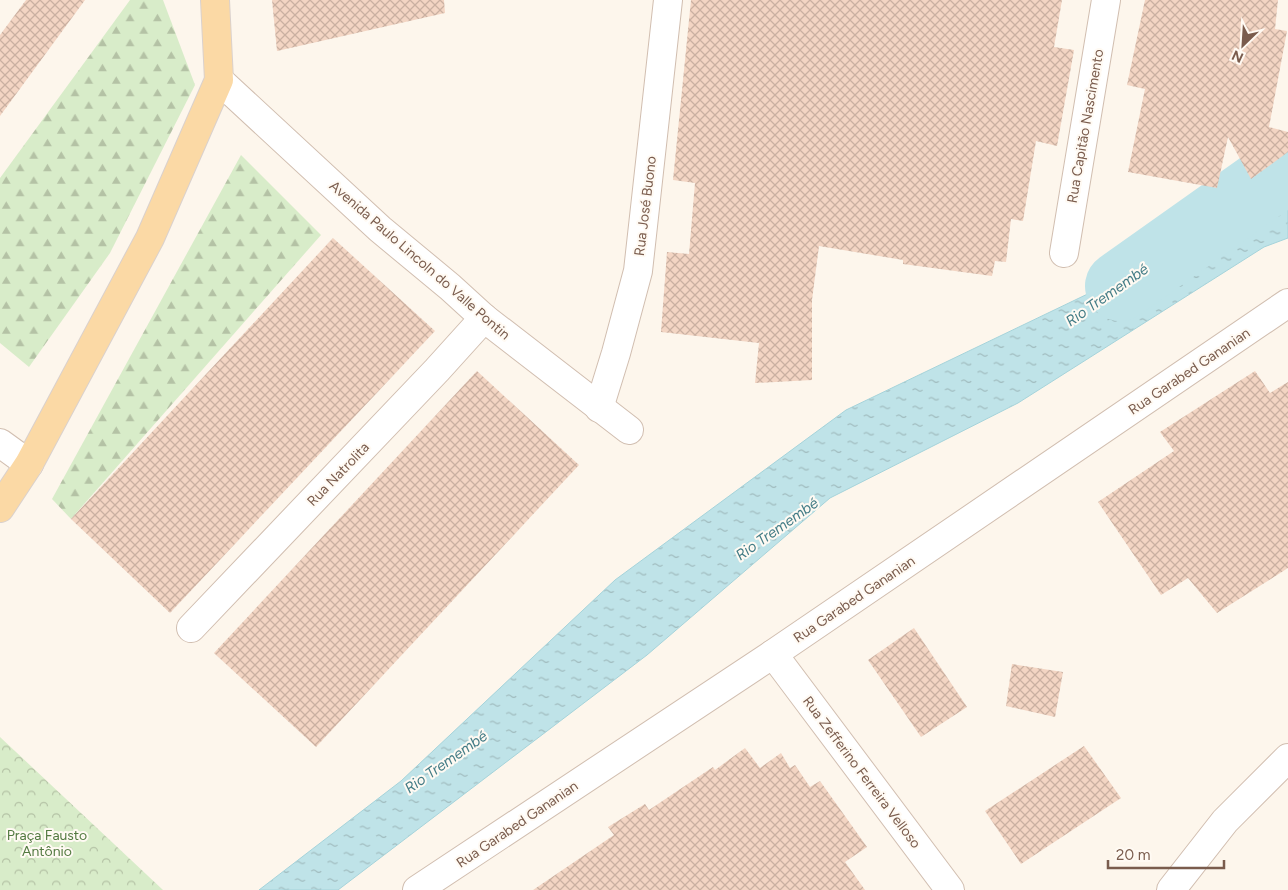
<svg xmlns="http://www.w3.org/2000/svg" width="1288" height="890" font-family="Figtree,sans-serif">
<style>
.forest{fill:url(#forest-firs)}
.park{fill:url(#park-crowns)}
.water{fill:url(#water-ripples);stroke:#a5d3da}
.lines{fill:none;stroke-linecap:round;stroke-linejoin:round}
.river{stroke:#bfe3e8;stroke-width:70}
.building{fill:url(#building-cross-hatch)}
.minor-casing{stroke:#d1beb0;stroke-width:30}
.major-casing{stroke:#dad1cd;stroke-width:30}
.minor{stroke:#fff;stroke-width:28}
.major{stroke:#fbd9a5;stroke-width:28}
.labels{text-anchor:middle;stroke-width:4;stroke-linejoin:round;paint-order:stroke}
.street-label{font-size:14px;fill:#7a5c4d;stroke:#fffaf3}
.park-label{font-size:14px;fill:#537a41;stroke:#fffaf3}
.water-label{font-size:15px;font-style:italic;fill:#437c86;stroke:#fffaf3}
</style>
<defs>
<pattern id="forest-firs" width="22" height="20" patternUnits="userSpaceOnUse" patternTransform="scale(1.25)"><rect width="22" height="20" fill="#d8ecc9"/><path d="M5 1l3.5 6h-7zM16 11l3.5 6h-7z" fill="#b4c2a5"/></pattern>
<pattern id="park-crowns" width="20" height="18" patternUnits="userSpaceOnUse" patternTransform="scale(1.25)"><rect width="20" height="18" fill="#d8ecc9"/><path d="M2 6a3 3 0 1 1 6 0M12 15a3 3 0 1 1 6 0" fill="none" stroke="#b4c2a5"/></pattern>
<pattern id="water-ripples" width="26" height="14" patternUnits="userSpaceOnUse" patternTransform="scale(1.25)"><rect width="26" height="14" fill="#bfe3e8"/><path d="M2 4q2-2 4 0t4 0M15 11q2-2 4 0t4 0" fill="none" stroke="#a0bbbe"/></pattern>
<pattern id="building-cross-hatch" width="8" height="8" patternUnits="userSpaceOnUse" patternTransform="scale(1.25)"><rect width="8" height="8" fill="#f3d5c3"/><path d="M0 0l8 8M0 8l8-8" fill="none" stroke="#cab0a1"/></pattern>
</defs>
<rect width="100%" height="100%" fill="#fdf6ec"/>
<g class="forest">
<polygon points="130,0 163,0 195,85 110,253 29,367 0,343 0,178"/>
<polygon points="241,155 321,235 71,519 52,499"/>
</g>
<polygon class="park" points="0,737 163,890 0,890"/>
<polygon class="water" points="1288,175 1288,238 1264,247 1018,403 830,498 647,655 338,890 259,890 401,781 615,580 846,410 1123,277"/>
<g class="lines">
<polyline class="river" points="1120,286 1288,167"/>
</g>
<g class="building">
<polygon points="26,0 85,0 0,116 0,35"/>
<polygon points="272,0 444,0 445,13 277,51"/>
<polygon points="691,0 1062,0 1054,47 1074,50 1057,146 1036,141 1023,221 1011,219 1006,262 995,261 992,276 903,264 903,260 819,246 812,300 812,380 755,383 759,343 661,332 667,252 689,254 695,183 673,180"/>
<polygon points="1145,0 1278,0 1275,29 1287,31 1269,127 1288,132 1288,152 1251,179 1228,137 1217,188 1128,172 1145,89 1127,85"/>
<polygon points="333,238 435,331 170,613 71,519"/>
<polygon points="477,371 579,465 316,747 214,653"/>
<polygon points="1255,371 1270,393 1288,382 1288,568 1217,613 1188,578 1161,595 1098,502 1174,451 1160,432"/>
<polygon points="914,628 967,707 921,737 868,660"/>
<polygon points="1012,664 1063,672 1055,717 1006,706"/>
<polygon points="1084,746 1121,798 1021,864 985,811"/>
<polygon points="745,748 760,768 781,753 790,768 795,765 810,787 820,781 867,847 845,862 865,890 533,890 614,835 608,827 645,804 649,810 713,767 715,770"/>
</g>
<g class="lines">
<defs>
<g id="minor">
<polyline points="219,80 380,229 450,287 484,318 629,430"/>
<polyline points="1064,253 1106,0"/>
<polyline points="599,408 616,353 638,271 668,0"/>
<polyline points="0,443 29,464"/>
<polyline points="191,628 437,370 484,318"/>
<polyline points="773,654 950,890"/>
<polyline points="417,890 773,654 1288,303"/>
<polyline points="1171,890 1225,821 1288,758"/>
</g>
<polyline id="major" points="0,508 29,464 150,238 219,80 215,0"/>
</defs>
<use href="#minor" class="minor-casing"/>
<use href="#major" class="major-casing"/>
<use href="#minor" class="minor"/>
<use href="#major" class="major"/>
</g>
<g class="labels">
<g class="street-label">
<text transform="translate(1085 126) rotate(-80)" y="5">Rua Capitão Nascimento</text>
<text transform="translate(645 206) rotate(-83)" y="5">Rua José Buono</text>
<text transform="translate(420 260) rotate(41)" y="5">Avenida Paulo Lincoln do Valle Pontin</text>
<text transform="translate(1189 371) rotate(-34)" y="5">Rua Garabed Gananian</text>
<text transform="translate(338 474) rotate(-46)" y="5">Rua Natrolita</text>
<text transform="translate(854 599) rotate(-34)" y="5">Rua Garabed Gananian</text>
<text transform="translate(862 772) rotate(53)" y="5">Rua Zefferino Ferreira Velloso</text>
<text transform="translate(517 824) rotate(-34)" y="5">Rua Garabed Gananian</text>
</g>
<g class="park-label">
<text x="47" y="840">Praça Fausto<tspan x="47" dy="16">Antônio</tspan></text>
</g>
<g class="water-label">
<text transform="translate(1107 295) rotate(-35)" y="5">Rio Tremembé</text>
<text transform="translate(777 529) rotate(-35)" y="5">Rio Tremembé</text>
<text transform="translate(446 762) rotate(-35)" y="5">Rio Tremembé</text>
</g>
</g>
<g transform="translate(1243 45) rotate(205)" stroke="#fffaf3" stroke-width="4" paint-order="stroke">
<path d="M0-4L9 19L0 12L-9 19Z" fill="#7a5c4d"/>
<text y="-8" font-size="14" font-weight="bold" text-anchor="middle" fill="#7a5c4d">N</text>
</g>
<path d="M1108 860v8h116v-8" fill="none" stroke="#7a5c4d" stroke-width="2.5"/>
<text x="1116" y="860" font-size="15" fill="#7a5c4d" stroke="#fffaf3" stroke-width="4" paint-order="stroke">20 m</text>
</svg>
